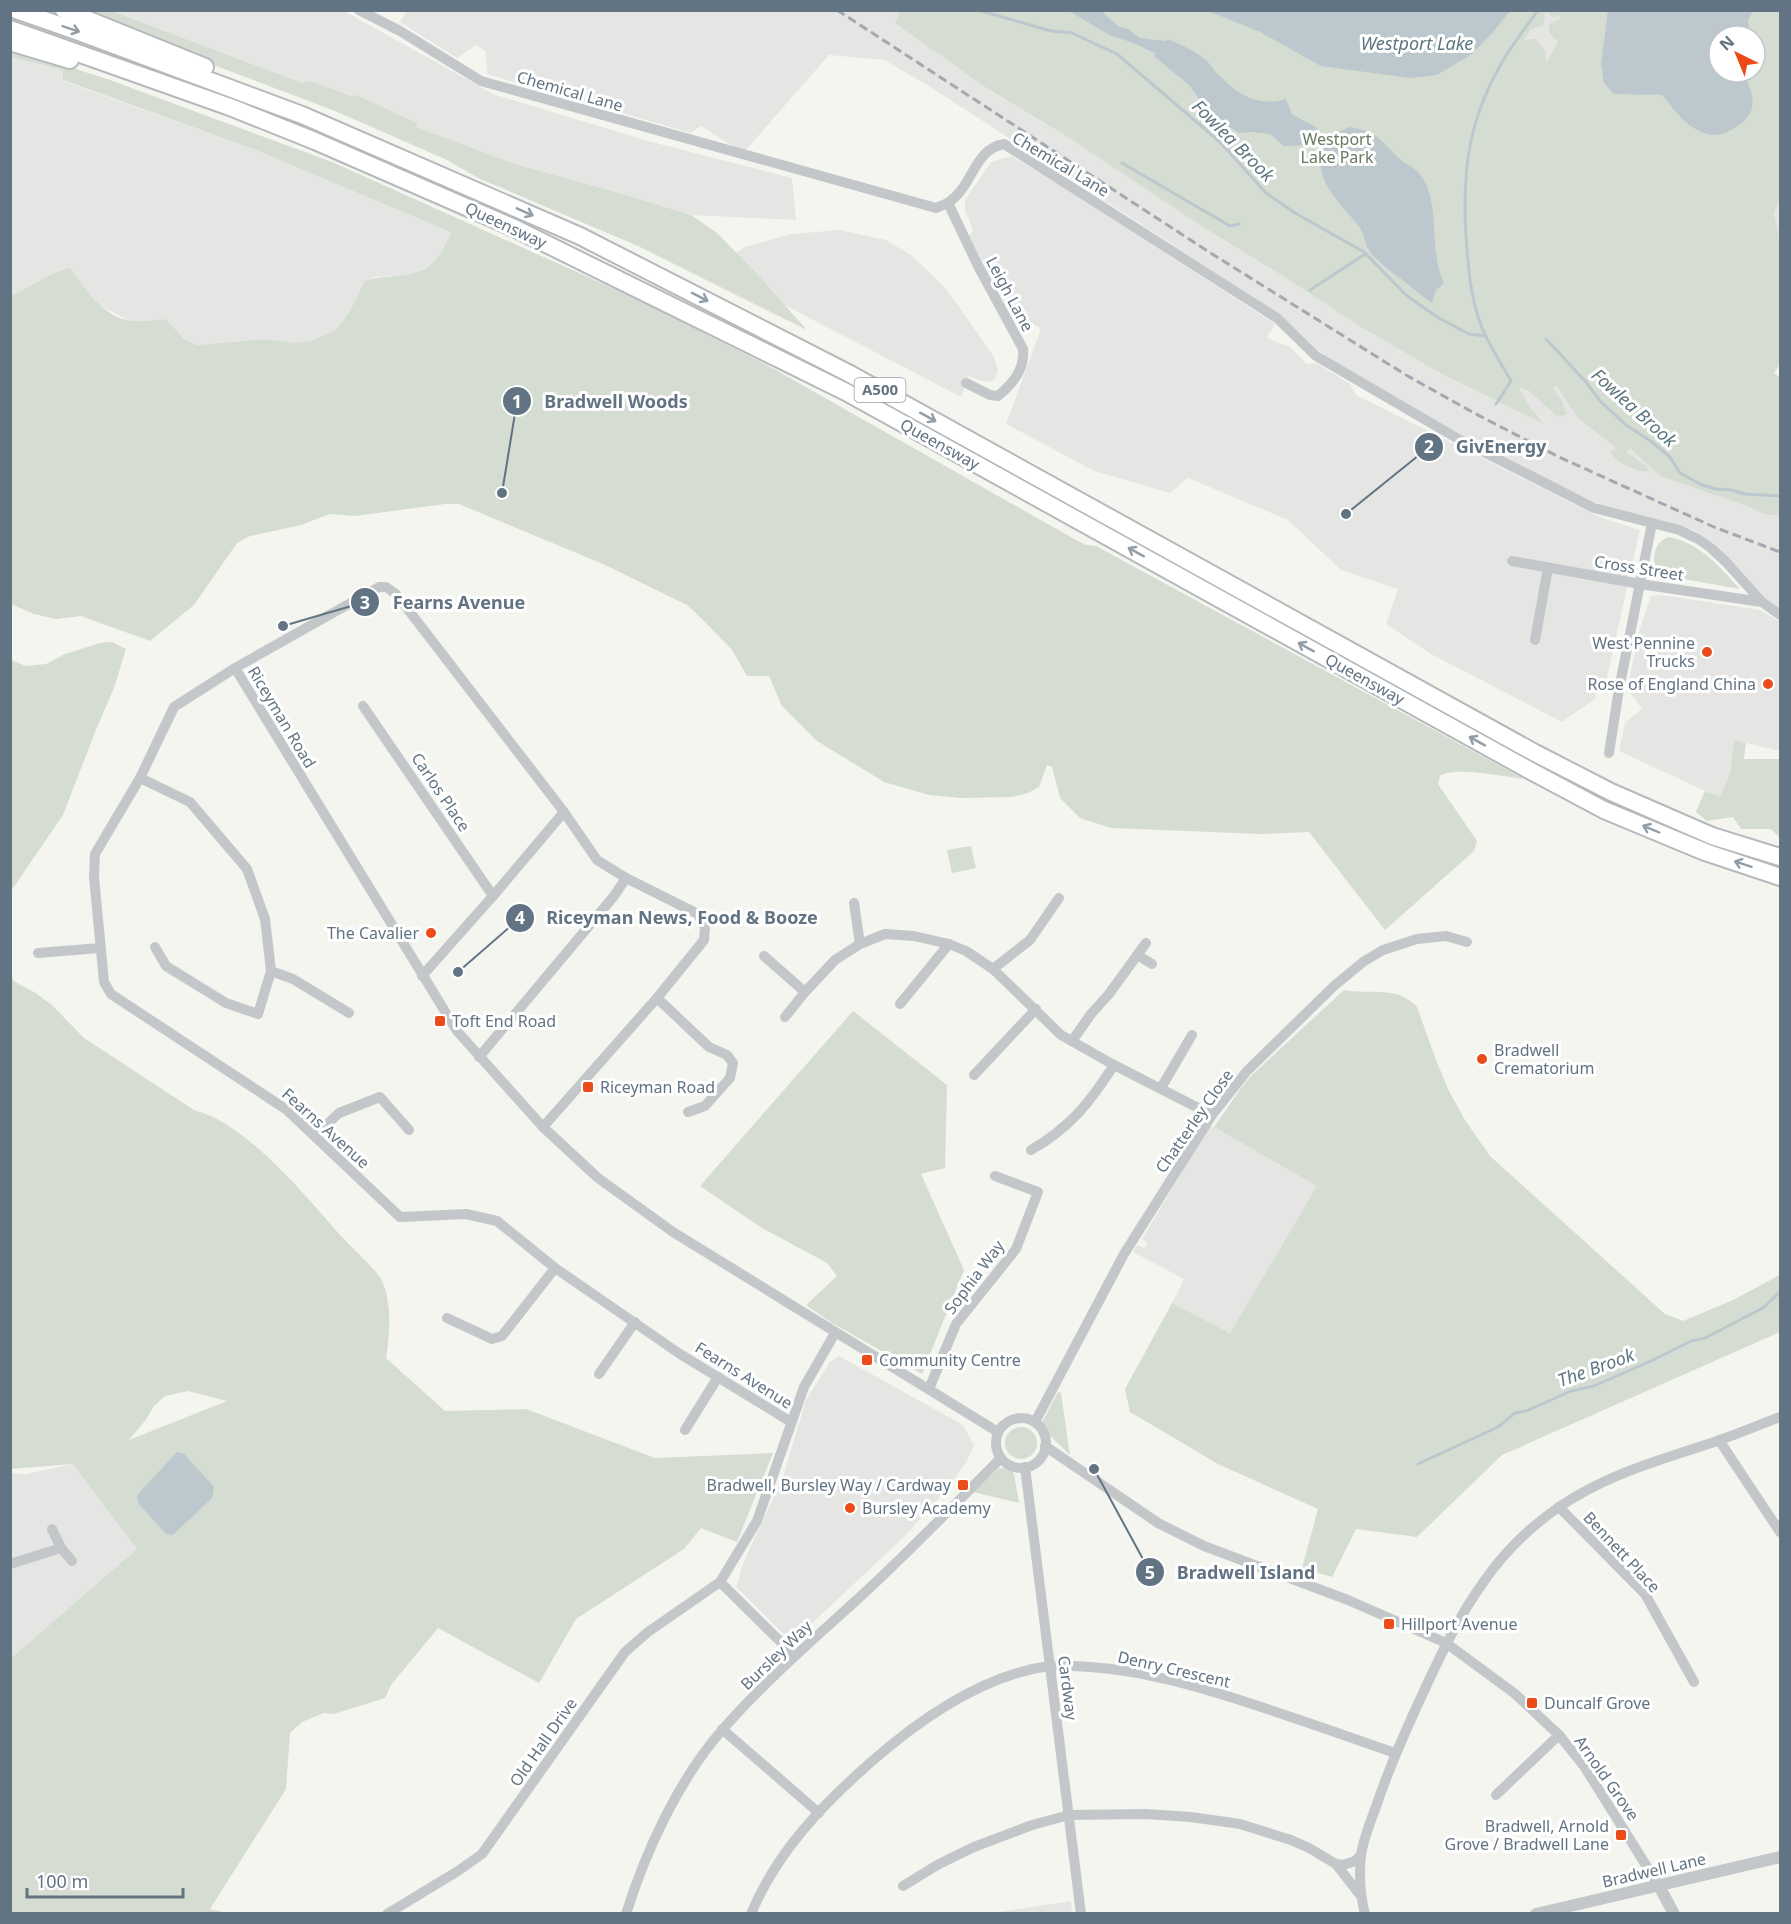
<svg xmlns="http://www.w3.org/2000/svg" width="1791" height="1924" font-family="'Noto Sans',sans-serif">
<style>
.built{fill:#e5e6e4}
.green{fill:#d5dcd1;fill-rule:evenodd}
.water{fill:#bcc8cd}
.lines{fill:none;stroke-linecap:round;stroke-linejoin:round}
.stream{stroke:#bcc8cd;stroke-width:3}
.trunk-casing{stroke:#b6b9bc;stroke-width:20}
.minor{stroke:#c4c7ca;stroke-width:10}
.tertiary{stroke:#c4c7ca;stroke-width:12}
.trunk{stroke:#fff;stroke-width:16}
.rail{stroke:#a3a9af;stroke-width:3;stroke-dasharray:9 4.5;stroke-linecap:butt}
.oneway{stroke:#919ea8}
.poi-dot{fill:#eb4b19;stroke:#fff;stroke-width:2}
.labels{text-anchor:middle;stroke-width:6;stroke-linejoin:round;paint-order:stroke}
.shield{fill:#fff;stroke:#919ea8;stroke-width:1.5}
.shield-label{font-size:15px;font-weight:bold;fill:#627483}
.street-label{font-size:16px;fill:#627483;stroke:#fff}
.park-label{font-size:16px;fill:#667a61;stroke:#fff}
.poi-label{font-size:16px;fill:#627483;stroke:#fff;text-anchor:start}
.water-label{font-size:18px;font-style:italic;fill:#5d7780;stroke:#fff}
.leader{fill:none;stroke:#627483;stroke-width:2}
.callout-dot{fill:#627483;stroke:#fff;stroke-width:2}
.mark-label{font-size:18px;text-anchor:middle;font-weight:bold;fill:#fff}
.callout-label{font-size:18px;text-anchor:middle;font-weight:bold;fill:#627483;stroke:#fff;stroke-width:6;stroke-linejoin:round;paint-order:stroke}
</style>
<rect width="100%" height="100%" fill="#f5f5f0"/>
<g class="built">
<polygon points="407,10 901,11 896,23 985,87 1063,134 1201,226 1283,276 1359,326 1440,373 1543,423 1521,394 1511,373 1477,271 1472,218 1473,170 1480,134 1494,95 1508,67 1528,33 1545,11 1575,11 1523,101 1550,350 1570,380 1599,418 1747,506 1763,514 1780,516 1780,609 1770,603 1715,544 1695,531 1665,521 1642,517 1602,505 1570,491 1459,434 1332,361 1319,351 1282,316 929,86 884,60 829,55 745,151 731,145 701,126 691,133 487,74 486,52 476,45 457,58 400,22"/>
<polygon points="112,11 344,11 493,94 648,141 792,178 796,220 691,215 613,191 518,165 415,127 417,123 310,81 302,83"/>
<polygon points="11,57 63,70 63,81 256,150 451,231 441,255 431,266 413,275 375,277 366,281 350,311 336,330 310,341 296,343 265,339 197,345 184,339 166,319 144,322 130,321 99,305 84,288 70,267 52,274 11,296"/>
<polygon points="1012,156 1061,186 1275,324 1267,338 1290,347 1307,364 1316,363 1350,384 1356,395 1602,518 1640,530 1606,682 1599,681 1595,699 1562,722 1431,654 1386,624 1398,589 1341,570 1288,520 1188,478 1170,493 1094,471 1006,424 1041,329 1006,303 988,277 969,236 973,231 969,219 965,213 965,200 991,162"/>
<polygon points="1780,199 1780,243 1774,213"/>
<polygon points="840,230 886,240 911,255 929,272 948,291 994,357 998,370 995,379 990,382 981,381 969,376 961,397 721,272 730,256 745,247 791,234"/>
<polygon points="1662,595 1760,610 1780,622 1780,751 1734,740 1730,773 1720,798 1619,751 1625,723 1642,709 1627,689 1640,629 1651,596"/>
<polygon points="1209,1127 1214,1127 1318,1186 1230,1333 1172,1303 1184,1279 1133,1252 1137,1245 1144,1248 1148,1243 1142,1239"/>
<polygon points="839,1356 963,1425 974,1445 967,1461 946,1490 906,1535 792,1642 736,1587 744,1561 783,1477 806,1400 830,1362"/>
<polygon points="73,1464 137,1549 11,1658 10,1473 26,1474"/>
<polygon points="1071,1901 1072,1913 993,1913 1044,1905"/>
</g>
<g class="green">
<path d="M 901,10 L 1545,11 L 1544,25 L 1531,29 L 1524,40 L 1536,39 L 1545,51 L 1546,62 L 1558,41 L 1549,33 L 1549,24 L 1560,19 L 1559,14 L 1554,18 L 1546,11 L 1780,11 L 1780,199 L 1774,213 L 1780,243 L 1780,364 L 1774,373 L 1780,378 L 1780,516 L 1763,514 L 1747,506 L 1660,476 L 1630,448 L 1626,452 L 1646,466 L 1649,471 C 1637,473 1616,462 1610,452 L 1616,448 L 1578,418 L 1556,385 L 1553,389 L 1561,399 L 1567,414 L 1558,417 L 1528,390 L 1518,387 L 1531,408 L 1544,424 L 1440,373 L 1359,326 L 1283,276 L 1201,226 L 1063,134 L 985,87 L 895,23 ZM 1719,36 L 1755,36 L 1755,72 L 1719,72 Z"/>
<polygon points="86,11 112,11 302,83 310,81 351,96 356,95 417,123 416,127 518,165 613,191 691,215 717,233 759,276 807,330 638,246 478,178 447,160 335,111 219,67"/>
<path d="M 10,48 L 107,79 L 332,162 L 637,299 L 765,364 L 1076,540 L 1086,545 L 1096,546 L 1524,779 C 1504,777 1456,766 1440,776 L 1438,784 L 1477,841 L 1474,851 L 1385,930 L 1309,832 L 1261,834 L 1111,828 L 1080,818 L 1060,798 L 1052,767 L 1047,765 L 1039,787 L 1028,793 L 1012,797 L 961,798 L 929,795 L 884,782 L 817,741 L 782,706 L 769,676 L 747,676 L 732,650 L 704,621 L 687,605 L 603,564 L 459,504 L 445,504 L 355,516 L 330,514 L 301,525 L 250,536 L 237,543 L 194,605 L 150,641 L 81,616 L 56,619 L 34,614 L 11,604 L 11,296 L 52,274 L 70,267 C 84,289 105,319 133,321 C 144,322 155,320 166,319 L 184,339 L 197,345 L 265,339 L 296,343 L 310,341 L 336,330 L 350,311 L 365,281 C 376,277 386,277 398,276 C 431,273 439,260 451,232 L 256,150 L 63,80 L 63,70 L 11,57 Z"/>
<path d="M 1669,537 C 1701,544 1719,566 1740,589 L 1660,575 C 1650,564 1653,541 1669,537 Z"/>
<polygon points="112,642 126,649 114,688 95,732 63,815 11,891 11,660 26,666 46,664 65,654 100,643"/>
<polygon points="1734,740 1746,743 1744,759 1780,759 1780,838 1771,829 1741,829 1733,817 1707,821 1696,812 1705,791 1720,797 1730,773"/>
<polygon points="971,846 976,868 952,873 947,850"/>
<path d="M 10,976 L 15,982 L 34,992 L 52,1005 L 84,1038 L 194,1110 C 248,1124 305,1196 342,1237 C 351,1247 378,1271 382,1281 C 392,1302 390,1336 386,1358 L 445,1411 L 526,1409 L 655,1458 L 773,1453 L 737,1542 L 701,1528 L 684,1549 L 576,1619 L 539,1683 L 438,1628 L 391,1685 L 385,1698 L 334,1714 L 324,1713 L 302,1722 L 290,1733 L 286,1789 L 210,1909 L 227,1913 L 11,1913 L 11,1658 L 137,1549 L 73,1464 L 11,1469 ZM 188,1391 L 227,1401 L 129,1440 L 145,1421 L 154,1406 L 165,1396 Z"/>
<path d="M 1344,990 C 1369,995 1398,985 1417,1007 L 1436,1060 L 1449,1091 L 1465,1120 L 1490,1156 L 1665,1314 L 1683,1321 L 1733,1300 L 1780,1275 L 1780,1332 L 1502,1455 L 1417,1537 L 1356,1529 L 1332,1577 L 1302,1568 L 1318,1509 L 1218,1464 L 1130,1412 L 1125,1389 L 1172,1303 L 1230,1333 L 1317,1186 L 1214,1127 L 1241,1088 L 1253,1074 Z"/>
<polygon points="853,1011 947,1085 945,1168 921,1174 964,1270 922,1374 832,1323 806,1305 837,1276 827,1263 762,1228 700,1186"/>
<polygon points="1058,1392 1061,1393 1070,1455 1040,1426"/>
<circle cx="1021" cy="1443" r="16"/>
<polygon points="999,1468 1011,1469 1014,1474 1019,1503 973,1492"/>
</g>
<g class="water">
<path d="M 1608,10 L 1753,11 L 1748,20 L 1750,36 L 1719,36 L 1719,72 L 1744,72 C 1747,83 1755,95 1752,108 C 1748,122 1727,136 1712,135 C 1707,135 1699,131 1694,128 C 1681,121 1672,106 1662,95 L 1614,94 L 1604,83 L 1601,64 Z"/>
<path d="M 1069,11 L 1101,11 L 1118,26 L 1128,29 L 1140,38 L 1165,41 L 1168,39 C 1179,44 1191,49 1201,56 C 1210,62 1213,70 1220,76 C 1239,96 1259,107 1286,99 L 1292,114 L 1317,128 L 1316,135 L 1308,145 L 1284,146 L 1270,134 L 1253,132 L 1239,133 L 1211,115 L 1189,85 L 1155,57 L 1155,53 L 1131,42 L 1111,36 Z"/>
<polygon points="1208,11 1510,11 1494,31 1472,54 1437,75 1410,78 1321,66 1260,32"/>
<path d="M 1350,127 C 1379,132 1379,140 1399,158 C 1404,164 1413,166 1418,172 C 1443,200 1427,249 1444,283 L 1436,290 L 1432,303 C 1424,298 1418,292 1410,286 C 1396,274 1380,266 1369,250 C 1364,242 1364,232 1358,225 C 1341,204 1316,183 1321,154 C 1324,139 1337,132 1350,127 Z"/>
<polygon points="177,1452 184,1454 214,1487 212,1498 173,1535 166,1534 139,1504 137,1499 138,1494"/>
</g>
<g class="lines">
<g class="stream">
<polyline points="978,10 1051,31 1072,33 1117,54 1220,142 1266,193 1295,213 1364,252 1406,295 1437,317 1469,334 1486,336"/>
<polyline points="1122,163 1230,226 1239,224"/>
<polyline points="1310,290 1365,254"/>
<polyline points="1546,339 1585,381 1601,402 1626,425 1652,442 1670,457 1680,473 1702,485 1716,489 1731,490 1745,494 1780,496"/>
<path d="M 1496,404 L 1511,381 C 1501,363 1488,344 1481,325 C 1470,296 1468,265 1466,235 C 1462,169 1469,117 1504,59 C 1514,42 1526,27 1538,10"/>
<polyline points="1418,1464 1498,1427 1515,1413 1526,1411 1571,1391 1594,1386 1653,1360 1691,1341 1705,1338 1763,1308 1780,1292"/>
</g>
<defs>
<g id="trunk">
<polyline points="16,10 76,31 302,115 580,236 850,374 1535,753 1611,792 1712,836 1780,857"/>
<polyline points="64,10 205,67"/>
<polyline points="10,29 230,107 315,141 512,227 846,392 1529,770 1604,810 1705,852 1780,877"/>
<polyline points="10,42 70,60"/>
</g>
</defs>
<use href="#trunk" class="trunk-casing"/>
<g class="minor">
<path d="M 359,10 L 400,31 L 481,81 L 936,208 C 940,206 945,205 949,202 C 973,186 974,149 1004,144 L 1277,318 L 1316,356 L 1460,440 L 1594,508 L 1679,530 L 1698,539 L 1711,548 L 1726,562 L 1762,602 L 1780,615"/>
<path d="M 948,203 L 978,266 L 1023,349 C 1025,370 1013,383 998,396 L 990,395 L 966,383"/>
<polyline points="1512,561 1640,584 1762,602"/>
<polyline points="1535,640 1548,568"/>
<polyline points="235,668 457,1031 543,1127 598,1178 673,1232 998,1432"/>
<polyline points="363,706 493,896"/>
<polyline points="1609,753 1619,689 1652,523"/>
<polyline points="140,778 190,802 247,869 265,919 271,971 258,1014 226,1003 166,966 155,947"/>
<polyline points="854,903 860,944"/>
<polyline points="38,953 100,948"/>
<polyline points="1137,955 1152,964"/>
<polyline points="764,956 805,992"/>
<polyline points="993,969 1030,940 1059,898"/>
<polyline points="271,971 293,979 349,1013"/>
<polyline points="422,976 493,896 564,812"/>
<polyline points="657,998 709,1047 727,1055 733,1063 730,1078 705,1106 688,1112"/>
<polyline points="900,1004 949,944"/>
<polyline points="785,1017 805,992 835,960 860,944 885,934 914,936 949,944 966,951 993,969 1061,1035 1114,1065 1212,1115"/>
<polyline points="1072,1041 1091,1014 1109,994 1146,943"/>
<polyline points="479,1057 614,896 626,878"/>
<polyline points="974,1075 1036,1009"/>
<polyline points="1161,1088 1192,1035"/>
<polyline points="543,1127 657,998 704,940 705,928 698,914 626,878 597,860 564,812 396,594 386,587 379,587 235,668 174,707 140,778 95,854 94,877 104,982 111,994 287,1110 400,1217 466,1214 497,1221 555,1268 680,1354 791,1422"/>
<polyline points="315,1136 339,1113 380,1097 409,1130"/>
<path d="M 1031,1150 C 1071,1127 1090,1102 1114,1065"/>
<polyline points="447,1318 492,1339 502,1336 555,1268"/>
<polyline points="599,1374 635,1322"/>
<polyline points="929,1389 956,1324 1016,1249 1038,1192 995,1176"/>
<circle cx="1021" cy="1443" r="25"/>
<polyline points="1035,1422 1124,1254 1212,1115 1247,1071 1334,986 1363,962 1383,950 1417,939 1446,936 1467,942"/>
<polyline points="685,1430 718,1377"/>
<polyline points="1719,1440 1780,1532"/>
<polyline points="1045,1446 1158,1523 1204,1546 1348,1600 1446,1643 1514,1693 1559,1735 1584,1766 1659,1886"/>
<polyline points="1025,1467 1081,1914"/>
<polyline points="1559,1507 1645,1594 1694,1682"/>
<polyline points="52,1529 61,1548 72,1561"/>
<polyline points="10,1564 61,1548"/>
<polyline points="795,1656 720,1582 757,1521 804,1387 835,1333"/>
<polyline points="722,1729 819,1813"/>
<polyline points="1496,1795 1559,1735"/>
<polyline points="1336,1864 1360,1895"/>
<polyline points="903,1886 939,1864 974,1847 1032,1825 1069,1815 1145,1814 1191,1817 1240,1824 1291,1840 1309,1848 1336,1864 1343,1865 1355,1861 1361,1855"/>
<polyline points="387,1914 458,1871 482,1854 625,1652 648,1632 720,1582"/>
<path d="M 626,1914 C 646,1850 679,1779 723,1729 C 765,1681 814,1639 861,1596 C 909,1552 955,1504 1001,1458"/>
<path d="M 751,1914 C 776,1853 822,1805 871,1762 C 920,1719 983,1675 1049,1666 C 1062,1665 1077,1666 1090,1667 C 1145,1671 1197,1686 1249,1703 C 1298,1719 1347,1736 1395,1753"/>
<path d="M 1365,1914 C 1360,1895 1359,1875 1361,1855 C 1364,1835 1374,1814 1380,1795 C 1393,1759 1408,1725 1424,1691 C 1442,1652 1460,1614 1485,1580 C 1505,1551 1530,1527 1559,1507 C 1609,1473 1661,1460 1717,1441 C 1738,1434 1759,1425 1780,1417"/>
</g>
<g class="tertiary">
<polyline points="1659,1886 1674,1914"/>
<polyline points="1536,1914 1780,1857"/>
</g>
<use href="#trunk" class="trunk"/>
<polyline class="rail" points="837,10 1209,252 1406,375 1474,413 1559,457 1714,527 1780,552"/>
</g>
<defs><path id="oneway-shaft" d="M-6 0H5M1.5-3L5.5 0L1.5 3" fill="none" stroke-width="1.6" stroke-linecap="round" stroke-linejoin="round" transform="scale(1.5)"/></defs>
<g class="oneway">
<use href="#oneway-shaft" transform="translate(71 29) rotate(19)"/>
<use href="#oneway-shaft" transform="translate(525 212) rotate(24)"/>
<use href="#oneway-shaft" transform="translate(700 297) rotate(27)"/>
<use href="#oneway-shaft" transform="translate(928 417) rotate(29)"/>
<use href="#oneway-shaft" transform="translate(1136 552) rotate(-151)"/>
<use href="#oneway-shaft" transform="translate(1306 647) rotate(-151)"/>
<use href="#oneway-shaft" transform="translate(1477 741) rotate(-151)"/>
<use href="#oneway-shaft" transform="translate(1651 829) rotate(-157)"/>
<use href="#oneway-shaft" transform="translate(1743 864) rotate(-162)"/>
</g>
<g class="poi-dot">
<circle cx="1707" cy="652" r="6"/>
<circle cx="1768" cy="684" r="6"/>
<circle cx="431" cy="933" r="6"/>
<rect x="434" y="1015" width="12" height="12" rx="3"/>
<circle cx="1482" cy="1059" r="6"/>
<rect x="582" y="1081" width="12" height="12" rx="3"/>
<rect x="861" y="1354" width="12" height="12" rx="3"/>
<rect x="957" y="1479" width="12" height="12" rx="3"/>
<circle cx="850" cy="1508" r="6"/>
<rect x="1383" y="1618" width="12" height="12" rx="3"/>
<rect x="1526" y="1697" width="12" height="12" rx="3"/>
<rect x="1615" y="1829" width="12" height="12" rx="3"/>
</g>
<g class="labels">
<rect class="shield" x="854.5" y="378" width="51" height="24" rx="4.5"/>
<g class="shield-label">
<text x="880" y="395">A500</text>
</g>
<g class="street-label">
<text transform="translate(570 91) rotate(16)" y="6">Chemical Lane</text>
<text transform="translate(1061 164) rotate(31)" y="6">Chemical Lane</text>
<text transform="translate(506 225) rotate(25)" y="6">Queensway</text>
<text transform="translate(1010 294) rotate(62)" y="6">Leigh Lane</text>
<text transform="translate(940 444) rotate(29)" y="6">Queensway</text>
<text transform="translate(1639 568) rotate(9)" y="6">Cross Street</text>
<text transform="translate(1365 679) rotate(29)" y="6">Queensway</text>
<text transform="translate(282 717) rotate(59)" y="6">Riceyman Road</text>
<text transform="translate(441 792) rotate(56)" y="6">Carlos Place</text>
<text transform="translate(1194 1121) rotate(-55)" y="6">Chatterley Close</text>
<text transform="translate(326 1128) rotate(42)" y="6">Fearns Avenue</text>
<text transform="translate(974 1277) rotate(-53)" y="6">Sophia Way</text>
<text transform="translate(744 1375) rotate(32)" y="6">Fearns Avenue</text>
<text transform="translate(1622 1552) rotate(47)" y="6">Bennett Place</text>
<text transform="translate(776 1655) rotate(-44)" y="6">Bursley Way</text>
<text transform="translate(1174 1669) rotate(13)" y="6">Denry Crescent</text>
<text transform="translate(1068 1688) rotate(83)" y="6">Cardway</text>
<text transform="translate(543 1742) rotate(-55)" y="6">Old Hall Drive</text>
<text transform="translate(1607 1778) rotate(55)" y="6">Arnold Grove</text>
<text transform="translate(1654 1870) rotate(-13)" y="6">Bradwell Lane</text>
</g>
<g class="park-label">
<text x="1337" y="145">Westport<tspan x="1337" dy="18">Lake Park</tspan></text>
</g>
<g class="poi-label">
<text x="1695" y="649" text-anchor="end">West Pennine<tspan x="1695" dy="18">Trucks</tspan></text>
<text x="1756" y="690" text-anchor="end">Rose of England China</text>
<text x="419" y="939" text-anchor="end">The Cavalier</text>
<text x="452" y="1027">Toft End Road</text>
<text x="1494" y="1056">Bradwell<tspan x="1494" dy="18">Crematorium</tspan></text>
<text x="600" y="1093">Riceyman Road</text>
<text x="879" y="1366">Community Centre</text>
<text x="951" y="1491" text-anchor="end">Bradwell, Bursley Way / Cardway</text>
<text x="862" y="1514">Bursley Academy</text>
<text x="1401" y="1630">Hillport Avenue</text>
<text x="1544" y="1709">Duncalf Grove</text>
<text x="1609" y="1832" text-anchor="end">Bradwell, Arnold<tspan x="1609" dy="18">Grove / Bradwell Lane</tspan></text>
</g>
<g class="water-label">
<text x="1417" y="50">Westport Lake</text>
<text transform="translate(1233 141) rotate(45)" y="6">Fowlea Brook</text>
<text transform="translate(1634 408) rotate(42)" y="6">Fowlea Brook</text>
<text transform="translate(1596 1368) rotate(-20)" y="6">The Brook</text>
</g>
</g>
<path class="leader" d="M502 493L517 401M1346 514L1429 447M283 626L365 602M458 972L520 918M1094 1469L1150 1572"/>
<g class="callout-dot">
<circle cx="502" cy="493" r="6"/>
<circle cx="1346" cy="514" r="6"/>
<circle cx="283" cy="626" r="6"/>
<circle cx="458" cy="972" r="6"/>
<circle cx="1094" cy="1469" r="6"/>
<circle cx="517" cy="401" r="15"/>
<circle cx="1429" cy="447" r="15"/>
<circle cx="365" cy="602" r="15"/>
<circle cx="520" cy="918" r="15"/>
<circle cx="1150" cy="1572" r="15"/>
</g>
<g class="mark-label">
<text x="517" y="408">1</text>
<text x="1429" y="453">2</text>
<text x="365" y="609">3</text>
<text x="520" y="924">4</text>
<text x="1150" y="1579">5</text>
</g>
<g class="callout-label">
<text x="616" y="408">Bradwell Woods</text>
<text x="1501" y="453">GivEnergy</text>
<text x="459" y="609">Fearns Avenue</text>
<text x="682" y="924">Riceyman News, Food &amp; Booze</text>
<text x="1246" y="1579">Bradwell Island</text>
</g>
<rect width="1791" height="1924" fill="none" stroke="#627483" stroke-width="24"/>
<g transform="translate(1737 54) rotate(317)"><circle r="28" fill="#ffffff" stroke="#c0c7cd" stroke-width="1.5"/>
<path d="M0-4.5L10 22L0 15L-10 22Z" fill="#eb4b19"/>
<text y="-9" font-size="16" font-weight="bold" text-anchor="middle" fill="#627483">N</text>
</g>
<path d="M27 1888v9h156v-9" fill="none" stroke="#627483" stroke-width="3"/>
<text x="36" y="1888" font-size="18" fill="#627483" stroke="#ffffff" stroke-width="4.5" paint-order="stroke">100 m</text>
</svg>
